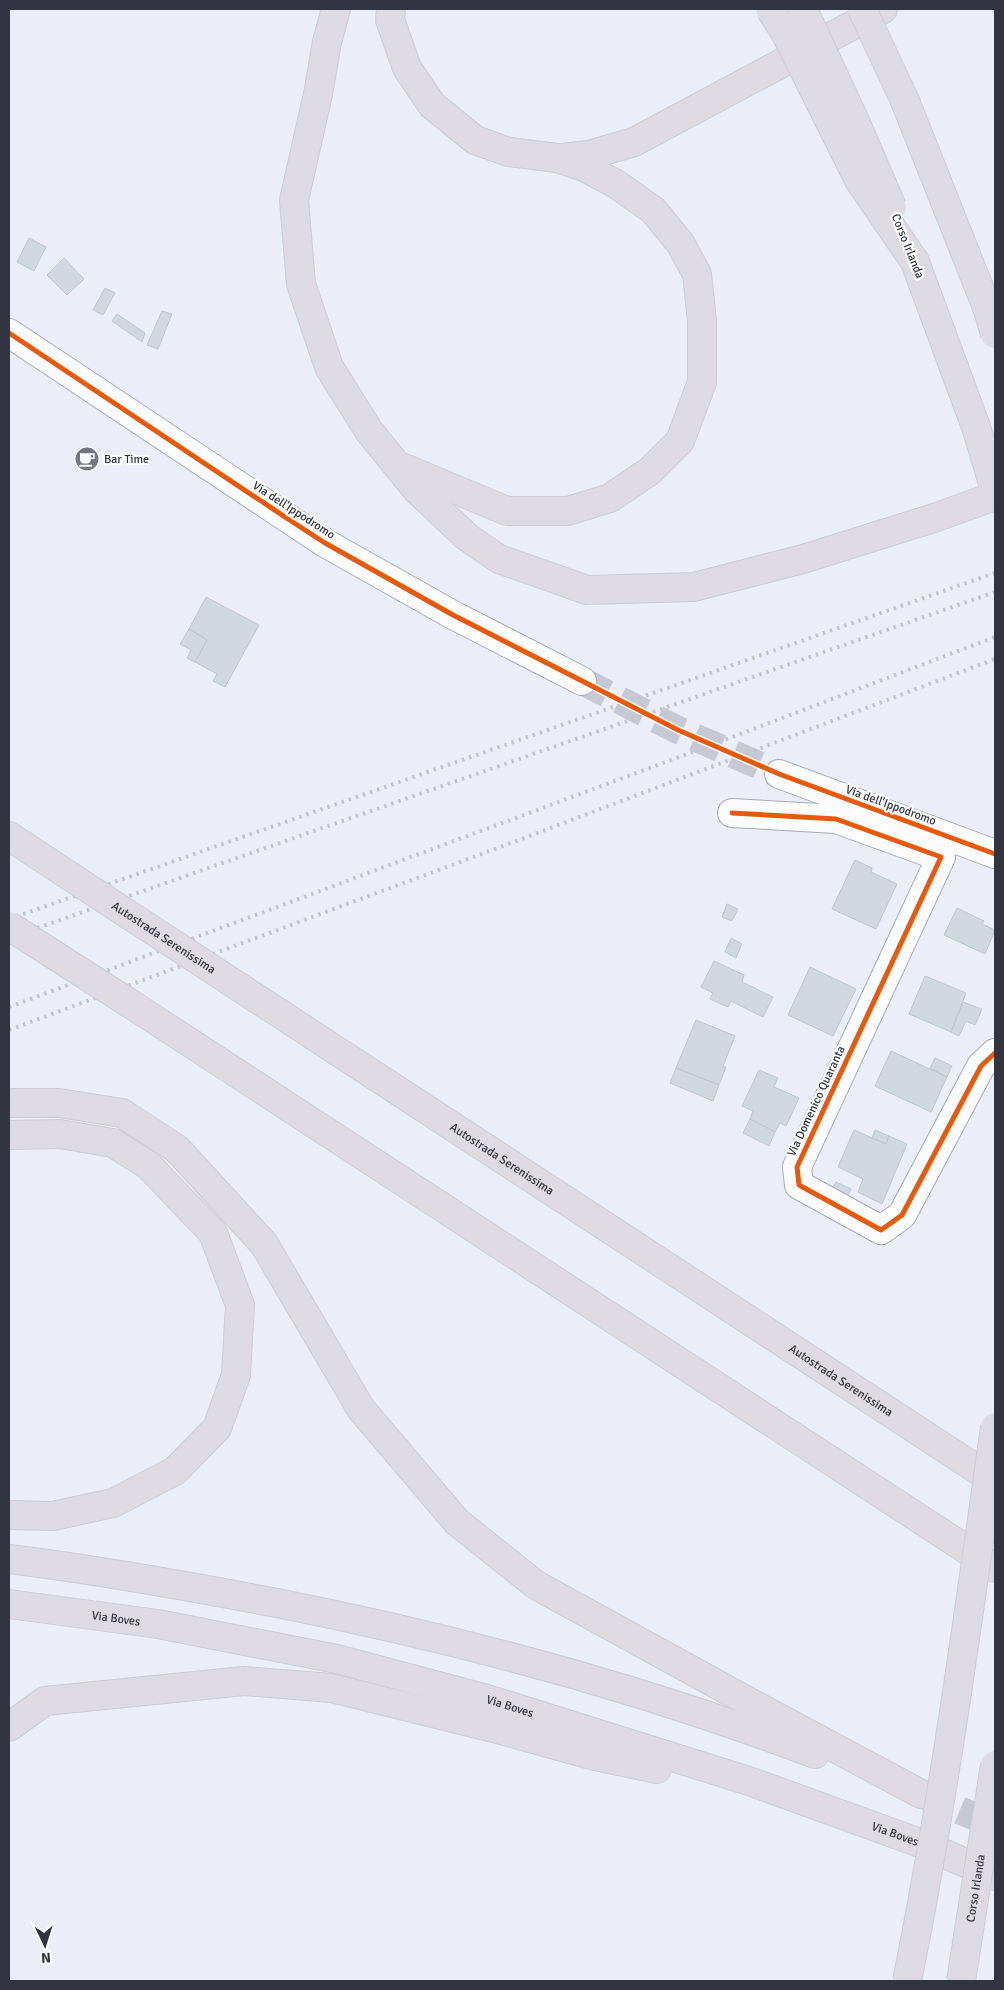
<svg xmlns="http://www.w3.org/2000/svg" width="1004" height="1990" font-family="Signika,sans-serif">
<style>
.building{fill:#d1d7e0;stroke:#bfc5ce}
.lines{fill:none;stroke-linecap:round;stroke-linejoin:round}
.minor-tunnel{stroke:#c6c9d3;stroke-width:28;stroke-dasharray:28 14;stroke-linecap:butt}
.highway-tunnel{stroke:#c6c9d3;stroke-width:28;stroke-dasharray:28 14;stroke-linecap:butt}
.minor-casing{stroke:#a8aab4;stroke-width:30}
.highway-casing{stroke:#cbccd3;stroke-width:30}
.minor{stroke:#fcfcfe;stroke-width:28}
.highway{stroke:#dedae4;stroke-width:28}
.rail{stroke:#c3c4c7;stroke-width:4;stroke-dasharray:2.5 5;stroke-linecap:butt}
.highway-bridge-casing{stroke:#cbccd3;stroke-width:30;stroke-linecap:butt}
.highway-bridge{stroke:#dedae4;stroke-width:28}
.cycleway-casing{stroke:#fff;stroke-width:8}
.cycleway{stroke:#e8590c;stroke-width:5}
.labels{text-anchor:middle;stroke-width:4.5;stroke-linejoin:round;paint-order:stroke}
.street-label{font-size:12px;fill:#323541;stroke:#fff}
.poi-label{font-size:12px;fill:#323541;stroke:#fff;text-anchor:start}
</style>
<rect width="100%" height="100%" fill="#ebeef8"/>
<g class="building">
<polygon points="29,238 46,247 34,271 17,262"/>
<polygon points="64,258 84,279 67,295 47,275"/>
<polygon points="105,288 115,293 103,315 93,310"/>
<polygon points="162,311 172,314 158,349 147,345"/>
<polygon points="117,314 145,333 142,342 112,321"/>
<polygon points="206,597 259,625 225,687 213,681 217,674 195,662 207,640 189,629"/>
<polygon points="189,629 207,640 195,662 187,658 191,650 180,644"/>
<polygon points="855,860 872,868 871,872 897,884 876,929 832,909"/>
<polygon points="727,904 738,909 732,921 722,917"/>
<polygon points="957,908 984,921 982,924 995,930 985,954 944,935"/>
<polygon points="731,938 742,944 736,958 725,952"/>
<polygon points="714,961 744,975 742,982 773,997 763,1017 731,1001 728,1007 710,999 713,993 701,987"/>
<polygon points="810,967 856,989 833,1036 788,1015"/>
<polygon points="925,976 966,993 951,1032 909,1014"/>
<polygon points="963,1002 982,1009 975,1025 966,1021 959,1036 951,1032"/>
<polygon points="696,1020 735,1036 723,1066 726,1067 719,1085 676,1068"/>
<polygon points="891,1051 947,1077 931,1112 875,1086"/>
<polygon points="935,1058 952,1066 947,1077 930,1068"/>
<polygon points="676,1068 719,1085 713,1101 670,1083"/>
<polygon points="759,1070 778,1078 774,1087 799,1098 786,1126 780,1123 775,1132 750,1119 753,1111 742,1106"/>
<polygon points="750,1119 775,1132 769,1146 743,1133"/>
<polygon points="854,1130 886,1144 889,1136 907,1144 882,1204 858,1192 863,1179 838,1167"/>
<polygon points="875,1130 889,1136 886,1144 872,1138"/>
<polygon points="836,1182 851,1189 847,1198 831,1191"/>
</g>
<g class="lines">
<polyline class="minor-tunnel" points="582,681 678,730 779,774"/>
<polyline class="highway-tunnel" points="921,1794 995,1825"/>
<defs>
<g id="minor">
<polyline points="9,333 325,543 453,615 582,681"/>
<polyline points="779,774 995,854"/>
<polyline points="732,813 836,819 941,857 797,1167 799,1185 881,1230 902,1215 981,1066 995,1053"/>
</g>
<g id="highway">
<polyline points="336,9 327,42 318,94 294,200 301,284 329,367 369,431 416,489 467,537 499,559 587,590 694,587 803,559 934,518 995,496"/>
<polyline points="391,9 390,20 407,68 432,105 475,140 509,152 557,158 584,167 616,184 653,210 680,243 697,274 702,321 702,382 680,441 650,471 610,498 568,511 507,511 404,468"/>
<polyline points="561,158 589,155 634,142 883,9"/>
<polyline points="915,262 976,427 995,490"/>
<polyline points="9,836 65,873"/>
<path id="s1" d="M 230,981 L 995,1481"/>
<polyline points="137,1008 995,1568"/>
<polyline points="9,1103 59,1103 122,1113 177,1149 264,1244 361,1409 457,1522 536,1585 762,1709 921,1794"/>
<polyline points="9,1135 60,1134 113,1143 148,1165 213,1233 240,1305 236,1375 217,1428 175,1471 113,1503 53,1516 9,1515"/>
<path d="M 9,1559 C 99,1570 188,1586 277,1603 C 459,1639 641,1688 815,1754"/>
<path id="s2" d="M 9,1604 L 158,1624 L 337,1659 L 487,1699 L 749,1781 L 920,1843 L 995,1876"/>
<polyline points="9,1727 45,1701 244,1681 331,1688 501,1730 595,1756 657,1769"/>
</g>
</defs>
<use href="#minor" class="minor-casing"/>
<use href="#highway" class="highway-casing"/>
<use href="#minor" class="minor"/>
<use href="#highway" class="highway"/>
<g class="rail">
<polyline points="9,919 995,573"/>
<polyline points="9,938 995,592"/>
<polyline points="9,1007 706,747 995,637"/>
<polyline points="9,1030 511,843 995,659"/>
</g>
<defs>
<g id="highway-bridge">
<polyline points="770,9 785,32 859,180 915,262"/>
<polyline points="803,9 854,119 892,207"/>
<polyline points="862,9 905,101 988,310 995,334"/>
<path id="s3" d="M 65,873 L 230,981"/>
<polyline points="9,926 137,1008"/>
<path d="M 907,1981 C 944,1798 969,1612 995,1427"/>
<path id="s4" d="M 961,1981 L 995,1765"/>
</g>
</defs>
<use href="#highway-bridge" class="highway-bridge-casing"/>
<use href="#highway-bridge" class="highway-bridge"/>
<defs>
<g id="cycleway">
<polyline points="9,333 288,519 325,543 453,615 678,730 779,774 995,854"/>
<polyline points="732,813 836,819 941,857 797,1167 799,1185 881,1230 902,1215 981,1066 995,1053"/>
</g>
</defs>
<use href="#cycleway" class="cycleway-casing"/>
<use href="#cycleway" class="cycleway"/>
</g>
<defs>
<symbol id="cafe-disc" viewBox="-11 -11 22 22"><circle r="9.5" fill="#737681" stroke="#fff"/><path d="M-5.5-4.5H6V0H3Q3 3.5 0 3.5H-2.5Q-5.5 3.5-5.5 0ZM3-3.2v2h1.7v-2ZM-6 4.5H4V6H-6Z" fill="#fff"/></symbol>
</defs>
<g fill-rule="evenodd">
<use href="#cafe-disc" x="73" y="445" width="28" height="28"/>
</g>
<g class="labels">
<g class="street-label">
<text transform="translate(908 246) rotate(68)" y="4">Corso Irlanda</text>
<text transform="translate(294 510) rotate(33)" y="4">Via dell'Ippodromo</text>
<text transform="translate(891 805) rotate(20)" y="4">Via dell'Ippodromo</text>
<text dy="4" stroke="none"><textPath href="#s3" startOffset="118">Autostrada Serenissima</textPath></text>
<text transform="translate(816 1101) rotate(-65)" y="4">Via Domenico Quaranta</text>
<text dy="4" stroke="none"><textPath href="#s1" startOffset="325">Autostrada Serenissima</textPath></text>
<text dy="4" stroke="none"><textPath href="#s1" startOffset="730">Autostrada Serenissima</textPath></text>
<text dy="4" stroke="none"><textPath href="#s2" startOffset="108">Via Boves</textPath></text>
<text dy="4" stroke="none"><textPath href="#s2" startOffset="512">Via Boves</textPath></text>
<text dy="4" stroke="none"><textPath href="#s2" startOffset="918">Via Boves</textPath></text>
<text dy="4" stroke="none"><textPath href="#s4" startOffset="94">Corso Irlanda</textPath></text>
</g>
<g class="poi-label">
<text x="104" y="463">Bar Time</text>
</g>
</g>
<rect width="1004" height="1990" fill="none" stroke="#323541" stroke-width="20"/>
<g transform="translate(45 1945) rotate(176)" stroke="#ffffff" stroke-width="4" paint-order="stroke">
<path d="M0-4L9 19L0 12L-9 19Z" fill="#323541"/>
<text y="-8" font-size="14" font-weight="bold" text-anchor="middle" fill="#323541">N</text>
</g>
</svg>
